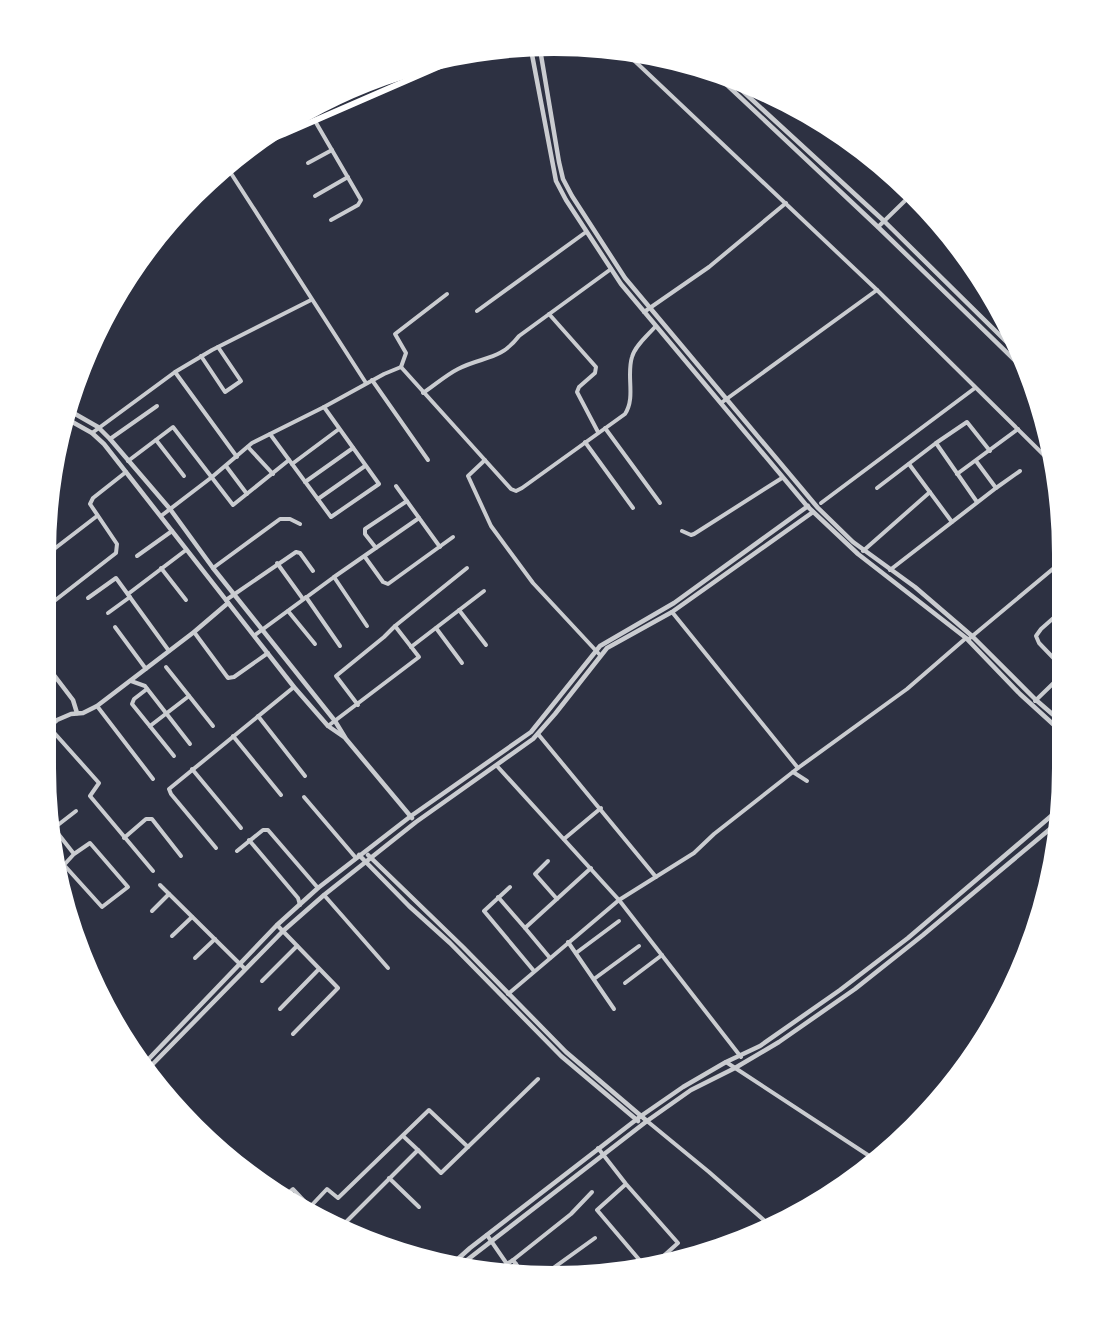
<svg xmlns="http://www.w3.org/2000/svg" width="1108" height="1323" font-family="Montserrat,sans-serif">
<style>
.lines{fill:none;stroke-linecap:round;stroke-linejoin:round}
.minor{stroke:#caccd0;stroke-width:4}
.tertiary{stroke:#caccd0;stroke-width:4.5}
.primary{stroke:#fff;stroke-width:6}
.rim{fill:none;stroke:#fff;stroke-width:8}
</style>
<rect width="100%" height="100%" fill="#2d3142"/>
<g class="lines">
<g class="minor">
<polyline points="622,49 877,290 1057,468"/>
<polyline points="315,121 361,200 358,205 331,220"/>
<polyline points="308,163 332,150"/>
<polyline points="225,164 366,383"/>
<polyline points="315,196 348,177"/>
<polyline points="878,227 915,191"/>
<polyline points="477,311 586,232"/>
<polyline points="644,312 709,267 786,203"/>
<polyline points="549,314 596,367 595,373 579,387 577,392 598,432"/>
<polyline points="201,356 225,392 241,381 218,347"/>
<polyline points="401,367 406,353 395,334 447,294"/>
<polyline points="175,372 237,457"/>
<polyline points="372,380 428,460"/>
<path d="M 423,393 C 435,385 446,375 458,369 C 483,356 500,361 519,336 L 611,269"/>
<polyline points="721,403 877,290"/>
<polyline points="605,428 660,503"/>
<polyline points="92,433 175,372 212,350 311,300"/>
<polyline points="270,434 331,517 379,484 324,407"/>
<polyline points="110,439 157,406"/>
<polyline points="156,440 184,476"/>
<polyline points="585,442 633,508"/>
<polyline points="936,443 967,422 990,451"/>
<polyline points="248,447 273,474"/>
<polyline points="485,460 468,476 491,526 533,583 600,655"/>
<polyline points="128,461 173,427 233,505 289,460"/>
<polyline points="976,461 996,488"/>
<polyline points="292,464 339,429"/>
<polyline points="909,464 952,522"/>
<polyline points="226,466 247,494"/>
<polyline points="957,474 1018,429"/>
<polyline points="305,482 353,448"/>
<polyline points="396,486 440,547"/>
<polyline points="877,488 936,443 977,502"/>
<polyline points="318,499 365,466"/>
<polyline points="821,503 975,388"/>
<path d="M 161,516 L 212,477 L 252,443 L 324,407 L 384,374 L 401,367 L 511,489 L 516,491 L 522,488 L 625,414 C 636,397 626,376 632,357 C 635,346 647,336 655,327"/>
<polyline points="682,531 691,535 694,534 782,478"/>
<polyline points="376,548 365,534 365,529 407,501"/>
<polyline points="863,551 930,492"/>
<polyline points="45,556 97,516"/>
<polyline points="137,556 172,531"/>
<polyline points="365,557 383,582 388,584 453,537"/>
<polyline points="277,563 303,599"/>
<polyline points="161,568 186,600"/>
<polyline points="213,568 280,519 290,519 300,524"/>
<polyline points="890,570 996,488 1020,471"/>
<polyline points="334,577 367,626"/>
<polyline points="128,594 186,550"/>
<polyline points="306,597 340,646"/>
<polyline points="88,598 116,578 169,651"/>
<polyline points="226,600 296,552 300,553 313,571"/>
<polyline points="44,609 116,553 117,544 90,504 93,498 126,472"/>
<polyline points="459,610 486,645"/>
<polyline points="288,611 315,644"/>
<polyline points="108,613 130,597"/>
<polyline points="395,626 467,568"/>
<polyline points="115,627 146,669"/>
<polyline points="436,628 462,663"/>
<polyline points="194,632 228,678 234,677 268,653"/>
<polyline points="255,635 334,577 419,518"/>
<polyline points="970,638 1066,558"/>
<polyline points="411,647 484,591"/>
<polyline points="166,667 213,726"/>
<polyline points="1065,670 1039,643 1036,636 1041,629 1066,607"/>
<polyline points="131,681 145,686 190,744"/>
<polyline points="147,689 134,699 132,704 174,756"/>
<polyline points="1035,701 1065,672"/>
<polyline points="97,706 153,779"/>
<polyline points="258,716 305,776"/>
<polyline points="150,726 189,696"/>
<polyline points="328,726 419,657 395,626 384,637 336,676 358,705"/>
<polyline points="49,727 99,783 90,796 153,871"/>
<polyline points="538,734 656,877"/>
<polyline points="233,736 281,795"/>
<polyline points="497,766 619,900 741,1057"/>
<polyline points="798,768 907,689 966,638"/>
<polyline points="192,769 241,828"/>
<polyline points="793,772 807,781"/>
<polyline points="45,794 47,796 46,797"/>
<polyline points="304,797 356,858"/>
<polyline points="49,822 74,854 64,865 102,907 128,887 90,843 74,854"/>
<polyline points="54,828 76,811"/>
<polyline points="124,838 146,819 152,819 181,856"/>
<polyline points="564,839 601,808"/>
<polyline points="249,840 298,898 300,905"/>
<polyline points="216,848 171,794 169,789 294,687"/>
<polyline points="237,851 263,830 268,830 318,888"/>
<polyline points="548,861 535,874 557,899"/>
<polyline points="160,885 245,969"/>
<polyline points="510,887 484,911 534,971"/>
<polyline points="324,895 388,968"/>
<polyline points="498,897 525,928 591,868"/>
<polyline points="152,911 169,894"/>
<polyline points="67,919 80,933"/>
<polyline points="277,925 338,988 293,1034"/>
<polyline points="525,928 550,958"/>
<polyline points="172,936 192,917"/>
<polyline points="568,942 614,1009"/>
<polyline points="576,953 619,921"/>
<polyline points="195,958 215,939"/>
<polyline points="594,979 639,946"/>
<polyline points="262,981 297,946"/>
<polyline points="625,983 662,955"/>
<polyline points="508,994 619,900 694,853 714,834 798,768 672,612"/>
<polyline points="280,1009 319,969"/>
<polyline points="726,1062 877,1161"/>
<polyline points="647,1121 709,1172 774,1229"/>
<polyline points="403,1136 418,1150"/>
<polyline points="598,1148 626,1184 678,1243 648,1270 597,1210 626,1184"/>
<polyline points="389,1178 419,1207"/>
<polyline points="280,1200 293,1189 310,1207 327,1189 338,1198 429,1110 468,1147"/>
<polyline points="339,1229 418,1150 441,1173 538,1079"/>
<polyline points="487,1235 507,1264 513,1260 527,1279"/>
<polyline points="513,1260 571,1214 592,1192"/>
<polyline points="590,1275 599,1269 602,1275"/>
<polyline points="499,1276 516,1264"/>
<polyline points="538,1279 595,1238"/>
</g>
<g class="tertiary">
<polyline points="539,43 559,162 563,179 572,196 625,278 818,508 853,542 915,587 972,636 1036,700 1065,725"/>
<polyline points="530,44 556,181 566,200 621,284 807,506 858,554 966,638 1020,694 1065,735"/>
<polyline points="709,68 878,227 1033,378"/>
<polyline points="723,73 884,221 1029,364"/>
<polyline points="70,411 98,427 110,439 170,509 213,568 335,721 346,739 412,818"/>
<polyline points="67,419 92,433 104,444 294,687 328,726 344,737"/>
<polyline points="44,662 73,700 77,713"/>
<polyline points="43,732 57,720 71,714 83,713 97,706 194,632 228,603"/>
<polyline points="359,855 409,906 450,943 561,1056 638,1121"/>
<polyline points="368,855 463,947 566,1052 647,1121"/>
<polyline points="142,1066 277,925 318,888 411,816 531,732 600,646 674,603 808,506"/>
<polyline points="146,1071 283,931 324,895 416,822 533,739 555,714 607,648 672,612 813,512"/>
<polyline points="450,1266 470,1248 641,1116 683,1087 726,1062 760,1046 840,990 908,938 1064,805"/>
<polyline points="458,1267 647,1121 691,1090 735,1068 779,1042 855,989 923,935 1062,819"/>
</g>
<g class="primary">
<polyline points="280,122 417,63"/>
<polyline points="244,150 284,134 477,50"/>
</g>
</g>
<path d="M0 0H1108V1323H0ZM554 52H554A502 502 0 0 1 1056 554V768A502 502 0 0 1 554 1270H554A502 502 0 0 1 52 768V554A502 502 0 0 1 554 52Z" fill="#fff" fill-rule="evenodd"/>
<path class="rim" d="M554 52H554A502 502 0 0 1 1056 554V768A502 502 0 0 1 554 1270H554A502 502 0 0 1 52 768V554A502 502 0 0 1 554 52Z"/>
</svg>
